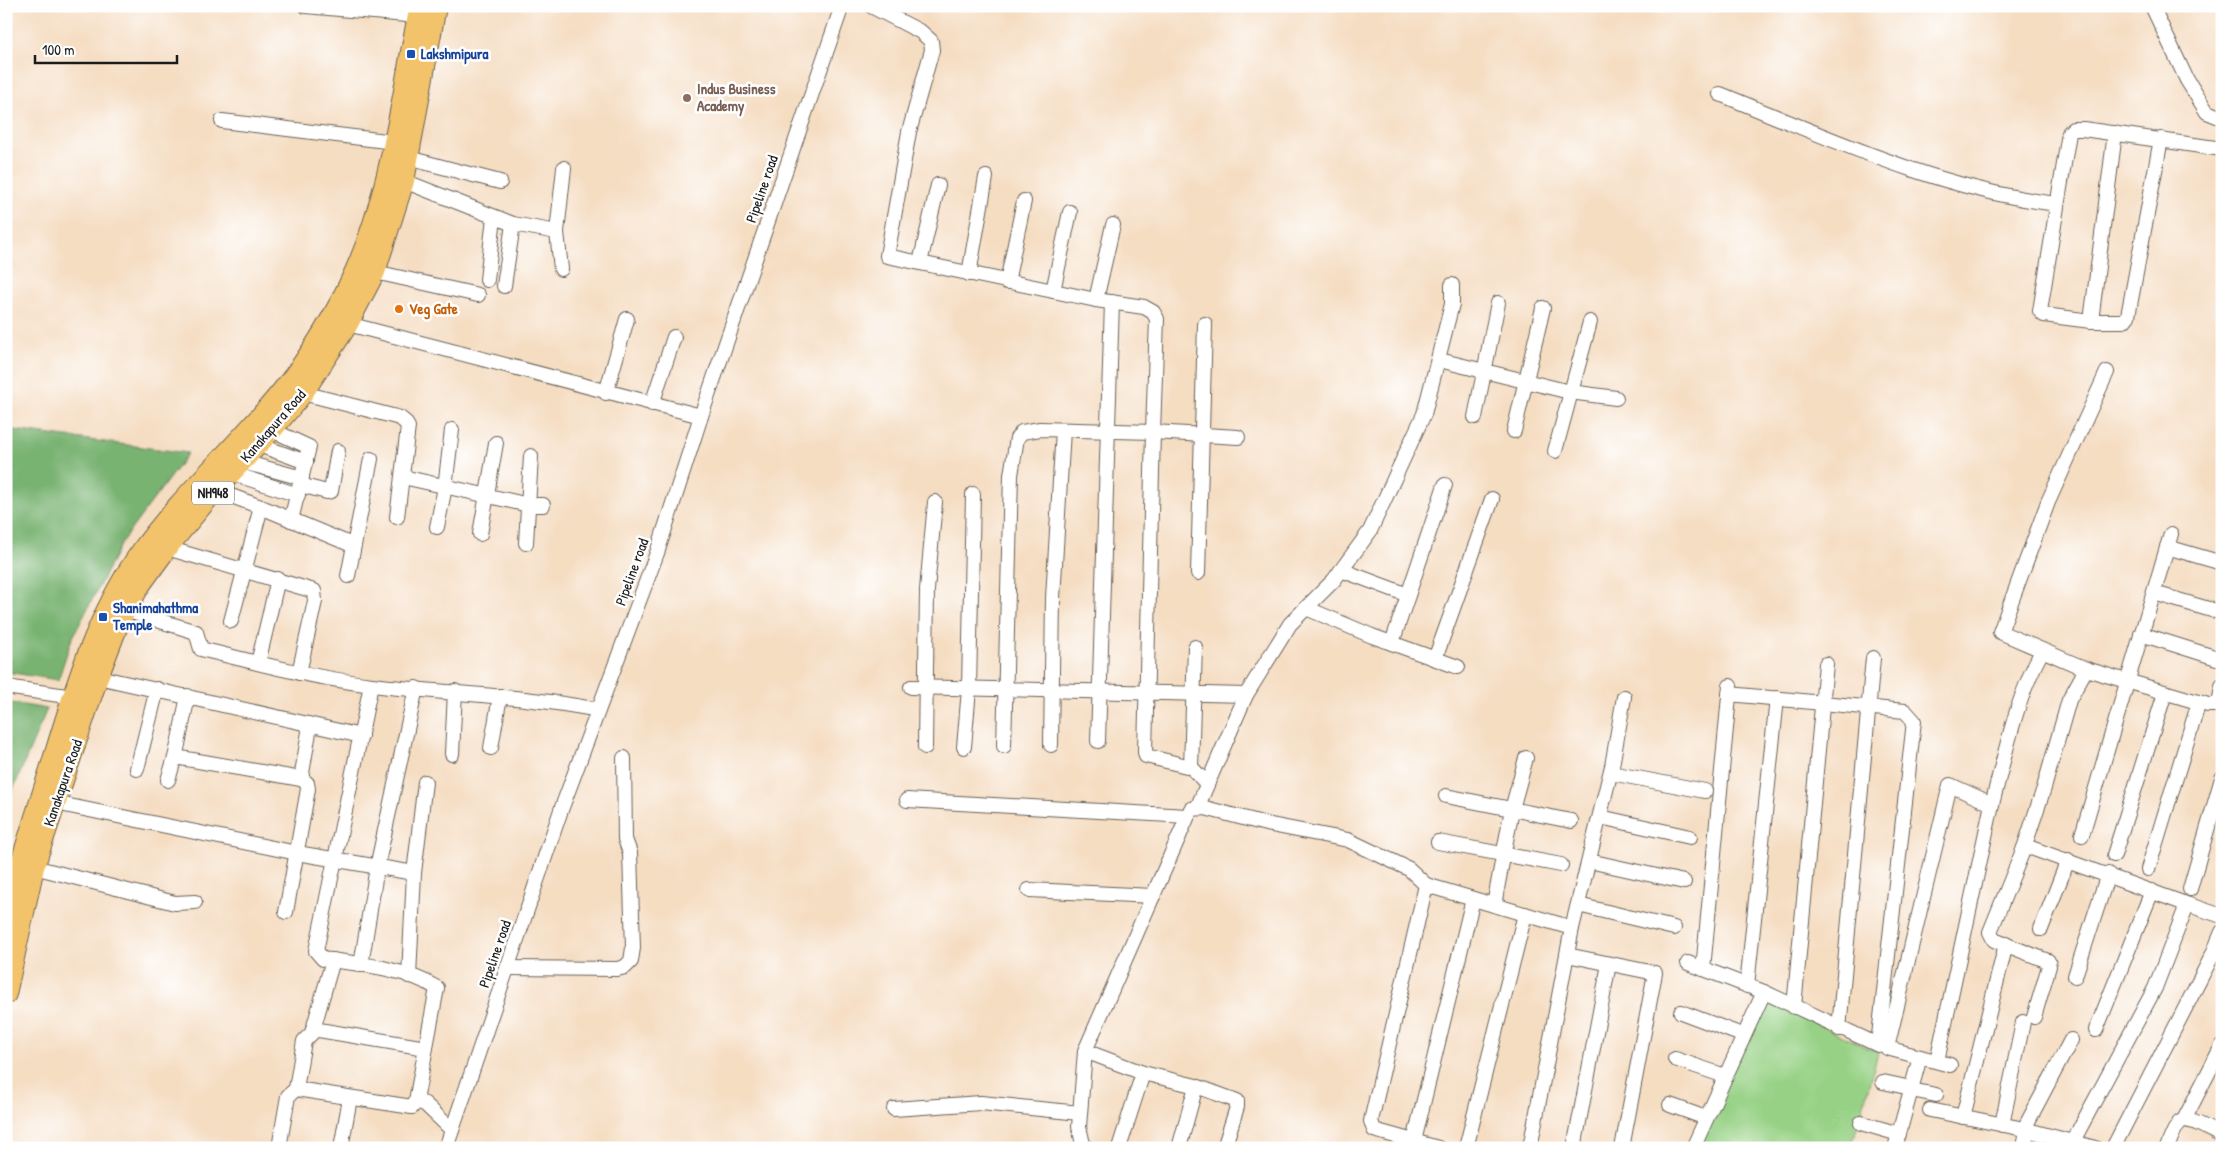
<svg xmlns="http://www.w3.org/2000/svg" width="2228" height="1154" font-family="'Patrick Hand',sans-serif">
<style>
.green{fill:#97d185;stroke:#5a7650}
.forest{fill:#79b372;stroke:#4a6847}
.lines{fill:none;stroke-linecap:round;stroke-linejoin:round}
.minor-casing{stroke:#686056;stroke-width:16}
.highway-casing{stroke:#686056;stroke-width:22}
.minor{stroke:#fff;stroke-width:14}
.highway{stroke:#f2c36a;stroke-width:20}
.transit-dot{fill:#1a4fb4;stroke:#fff;stroke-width:2}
.education-dot{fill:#8d6e63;stroke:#fff;stroke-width:2}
.food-dot{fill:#e8710a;stroke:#fff;stroke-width:2}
.labels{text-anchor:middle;stroke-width:5;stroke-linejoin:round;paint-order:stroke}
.shield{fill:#fff;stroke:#606060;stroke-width:1}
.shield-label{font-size:14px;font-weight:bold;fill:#1c1c1c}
.transit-label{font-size:15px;font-weight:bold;fill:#164399;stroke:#fff;text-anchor:start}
.education-label{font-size:15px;font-weight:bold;fill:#785e54;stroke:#fff;text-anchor:start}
.street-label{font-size:15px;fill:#1c1c1c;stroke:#fff}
.food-label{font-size:15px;font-weight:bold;fill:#c56008;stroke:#fff;text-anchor:start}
</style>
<rect width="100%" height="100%" fill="#fff"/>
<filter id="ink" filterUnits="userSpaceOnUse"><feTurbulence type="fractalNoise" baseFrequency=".02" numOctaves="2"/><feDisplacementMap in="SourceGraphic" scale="10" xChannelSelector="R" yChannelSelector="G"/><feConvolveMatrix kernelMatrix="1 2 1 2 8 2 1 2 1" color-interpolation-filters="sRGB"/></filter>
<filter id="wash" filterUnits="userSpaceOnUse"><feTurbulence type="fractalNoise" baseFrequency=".0096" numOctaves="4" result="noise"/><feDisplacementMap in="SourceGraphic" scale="20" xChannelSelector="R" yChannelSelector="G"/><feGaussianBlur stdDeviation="1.12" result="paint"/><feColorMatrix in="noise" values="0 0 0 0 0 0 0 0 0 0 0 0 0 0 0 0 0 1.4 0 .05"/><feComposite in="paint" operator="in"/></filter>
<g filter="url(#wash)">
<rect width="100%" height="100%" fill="#f5ddc2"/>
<polygon class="green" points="1765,999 1878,1053 1851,1148 1697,1148"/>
<g class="forest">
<polygon points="6,429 188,453 121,543 71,641 58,680 6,672"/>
<polygon points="6,702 47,709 10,797 6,812"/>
</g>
</g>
<g filter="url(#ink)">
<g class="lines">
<defs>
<g id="minor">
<polyline points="306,6 418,16"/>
<polyline points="871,6 921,32 931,41 932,50 909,132 887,256 1096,300 1144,307 1153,312 1157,319 1153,432 1040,429 1022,432 1017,438 1011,475 1004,746"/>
<polyline points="2152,6 2187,80 2207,112 2222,118"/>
<path d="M 1720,94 C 1829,138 1940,190 2057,204"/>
<polyline points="222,121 394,142"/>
<polyline points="2161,139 2128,316 2124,321 2091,321 2044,315 2040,311 2069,133 2073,129 2083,129 2222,149"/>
<polyline points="408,158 500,182"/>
<polyline points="404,181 513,224 557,232"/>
<polyline points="920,263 938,185"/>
<polyline points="561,269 557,232 564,168"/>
<polyline points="375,272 478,295"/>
<polyline points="969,274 986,177"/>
<polyline points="487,280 494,217"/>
<polyline points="1007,282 1024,201"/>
<polyline points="504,286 513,224"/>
<polyline points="1053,291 1070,212"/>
<polyline points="1096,300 1113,225"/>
<polyline points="2091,321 2115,133"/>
<polyline points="348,324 701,416"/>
<polyline points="1439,360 1570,392 1616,398"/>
<polyline points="2107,372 2048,502 2000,632 2086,669 2208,705 2222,705"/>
<polyline points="303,393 400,418 405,422 408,427 397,517"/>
<polyline points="606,393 627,319"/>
<polyline points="652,404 674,337"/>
<polyline points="1475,417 1498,303"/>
<polyline points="272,430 309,447 291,520"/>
<polyline points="1514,431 1543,308"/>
<polyline points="259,445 306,462"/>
<polyline points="1555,451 1590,322"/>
<polyline points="243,462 302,478"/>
<polyline points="231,473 298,495"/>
<polyline points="403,477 529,505 543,505"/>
<polyline points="300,485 327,492 331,491 338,451"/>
<polyline points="215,490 261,507 352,545"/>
<polyline points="437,527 445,487 452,430"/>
<polyline points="480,534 496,443"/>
<polyline points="526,543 531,456"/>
<polyline points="2167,547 2222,563"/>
<polyline points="167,548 314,591 315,601 299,673"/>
<polyline points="1341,570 1408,595"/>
<polyline points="1198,573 1205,324"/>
<polyline points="348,576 371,459"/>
<polyline points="2154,593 2222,613"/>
<polyline points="1306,608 1372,636 1458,667"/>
<path d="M 125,610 L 196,632 L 201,649 C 257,663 314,678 372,685 C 447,694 524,695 598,710"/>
<polyline points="231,621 261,507"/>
<polyline points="2141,634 2217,658"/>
<polyline points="1392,643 1445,485"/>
<polyline points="1195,647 1191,767 1207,784"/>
<polyline points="1435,659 1492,499"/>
<polyline points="258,663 278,579"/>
<polyline points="98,677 308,724 309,732 301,779"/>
<polyline points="6,687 73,697"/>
<polyline points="911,687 1246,695"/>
<polyline points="1729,694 1905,711 1914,721 1878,1045 1764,992"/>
<polyline points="188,696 176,754 181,758 301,779 307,783 308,789 286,912"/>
<polyline points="2219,705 2222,686"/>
<polyline points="308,724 361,736"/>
<polyline points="1098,741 1112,302"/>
<polyline points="1051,745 1053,598 1063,430"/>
<polyline points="925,747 927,590 935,502"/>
<polyline points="964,747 969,689 973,494"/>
<polyline points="491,748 500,696"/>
<polyline points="452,754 455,691"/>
<polyline points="1191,767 1146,756 1145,752 1153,432 1238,437"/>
<polyline points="137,769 157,689"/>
<polyline points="1611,773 1705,791"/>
<polyline points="168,780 176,754"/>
<polyline points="1446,796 1571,821"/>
<polyline points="907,800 1187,816"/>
<polyline points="55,803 297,853 414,873"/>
<path d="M 1992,804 C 2006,752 2016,698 2042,651"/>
<polyline points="1197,808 1246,695 1290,624 1334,580 1370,531 1424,414 1452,304 1452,285"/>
<polyline points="1600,817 1690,837"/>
<polyline points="2082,835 2171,534"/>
<polyline points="1438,842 1561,865"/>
<polyline points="2024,848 2044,788 2069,700 2086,669"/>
<polyline points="2114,855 2165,693"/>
<polyline points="1589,861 1684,882"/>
<polyline points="34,867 175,903 195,902"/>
<polyline points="2148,869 2199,702"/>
<polyline points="2190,889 2222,778"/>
<polyline points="1029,890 1153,896"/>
<polyline points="2183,903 2222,916"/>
<polyline points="1494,905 1512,809 1526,758"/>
<polyline points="1578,905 1674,928"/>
<polyline points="1572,928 1612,766 1624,697"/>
<polyline points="2041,929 2068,860"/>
<polyline points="1567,955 1655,973 1622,1148"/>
<polyline points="1688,963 1764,992 1693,1148"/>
<polyline points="361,965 377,867 416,688"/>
<polyline points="507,968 617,969 625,967 631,961 633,948 630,853 625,839 624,758"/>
<polyline points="1703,969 1730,686"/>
<polyline points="409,976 414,873 425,782"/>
<polyline points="2075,976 2108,874"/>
<polyline points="1747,986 1777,698"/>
<polyline points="1794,1007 1826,664"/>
<polyline points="1681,1012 1742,1035"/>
<polyline points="2034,1017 2049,966 2048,961 1994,940 1990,932 2024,848 2031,848 2183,903 2185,910 2155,988 2073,1141"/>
<polyline points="313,1029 426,1048"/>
<polyline points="1839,1029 1873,658"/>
<polyline points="2096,1030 2152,891"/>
<polyline points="1085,1051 1143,1073 1196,1086 1237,1101 1237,1107 1224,1148"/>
<polyline points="1675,1059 1725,1076"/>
<polyline points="1937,1061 1992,804 1950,785 1887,1048 1950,1065"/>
<polyline points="1883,1082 1911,1088"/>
<polyline points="296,1089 304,1041 312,1033 333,960"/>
<polyline points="1911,1090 1936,1095"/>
<polyline points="416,1101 425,1104 452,1130"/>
<polyline points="1670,1105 1706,1118"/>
<polyline points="894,1109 981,1103 1080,1113"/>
<polyline points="1930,1110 2024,1129 2095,1148"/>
<polyline points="1963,1117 2006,944"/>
<polyline points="2184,1120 2222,1046"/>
<polyline points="1861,1123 1899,1134"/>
<polyline points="2002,1125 2023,1022"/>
<polyline points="2024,1129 2071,1040"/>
<polyline points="1414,1141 1473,899"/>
<path d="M 279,1148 L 288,1096 L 296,1089 L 412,1107 L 416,1101 L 437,988 C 405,968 360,964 323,959 L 316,951 L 371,685"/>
<polyline points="341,1148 350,1098"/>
<polyline points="446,1148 561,810 657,553 701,416 842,6"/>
<polyline points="1084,1148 1079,1127 1085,1051 1191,809 1205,808 1266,824 1348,840 1409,869 1426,885"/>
<polyline points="1119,1148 1143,1073"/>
<polyline points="1179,1148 1196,1086"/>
<polyline points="1438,1148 1374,1130 1371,1121 1426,885 1572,928 1530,1148"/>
<polyline points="1466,1148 1525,914"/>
<polyline points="1574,1148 1609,964"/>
<polyline points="1895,1148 1920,1057"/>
<polyline points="2024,1148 2027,1130"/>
<polyline points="2113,1148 2212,956 2222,932"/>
<path d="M 2167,1148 C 2170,1140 2174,1129 2179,1123 C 2187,1114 2213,1132 2222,1136"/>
</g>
<g id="highway">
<path d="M 6,914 C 20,863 36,813 52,763 C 74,691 95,618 138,556 C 180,496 236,448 282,391 C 312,354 337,312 356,269 C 393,185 401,95 420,6"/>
<polyline points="6,994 34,867 98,677 120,620 141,584 167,548 215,490 272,430 303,393 348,324 375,272 404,181 436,6"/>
</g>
</defs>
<use href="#minor" class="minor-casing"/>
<use href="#highway" class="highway-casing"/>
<use href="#minor" class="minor"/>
<use href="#highway" class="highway"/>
</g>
</g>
<g class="transit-dot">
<rect x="406" y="49" width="10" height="10" rx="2.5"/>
<rect x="98" y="612" width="10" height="10" rx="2.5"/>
</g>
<circle class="education-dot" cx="687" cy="98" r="5"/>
<circle class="food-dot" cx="399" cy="309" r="5"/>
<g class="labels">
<rect class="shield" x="192" y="481.5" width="42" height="23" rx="4"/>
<g class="shield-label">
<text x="213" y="498">NH948</text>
</g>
<g class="transit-label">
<text x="421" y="59">Lakshmipura</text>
<text x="113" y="613">Shanimahathma<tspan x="113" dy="17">Temple</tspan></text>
</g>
<g class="education-label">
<text x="697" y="94">Indus Business<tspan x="697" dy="17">Academy</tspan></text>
</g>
<g class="street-label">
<text transform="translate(762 189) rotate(-71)" y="5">Pipeline road</text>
<text transform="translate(273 426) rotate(-49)" y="5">Kanakapura Road</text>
<text transform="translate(632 572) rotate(-70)" y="5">Pipeline road</text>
<text transform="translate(63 783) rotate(-71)" y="5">Kanakapura Road</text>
<text transform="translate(495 954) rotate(-71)" y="5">Pipeline road</text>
</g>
<g class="food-label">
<text x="409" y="314">Veg Gate</text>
</g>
</g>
<rect width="2228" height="1154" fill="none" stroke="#fff" stroke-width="25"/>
<path d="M35 55v8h142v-8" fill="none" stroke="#1c1c1c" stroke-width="2.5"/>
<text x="42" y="55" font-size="15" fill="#1c1c1c" stroke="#ffffff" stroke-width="4" paint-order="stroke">100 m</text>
</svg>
